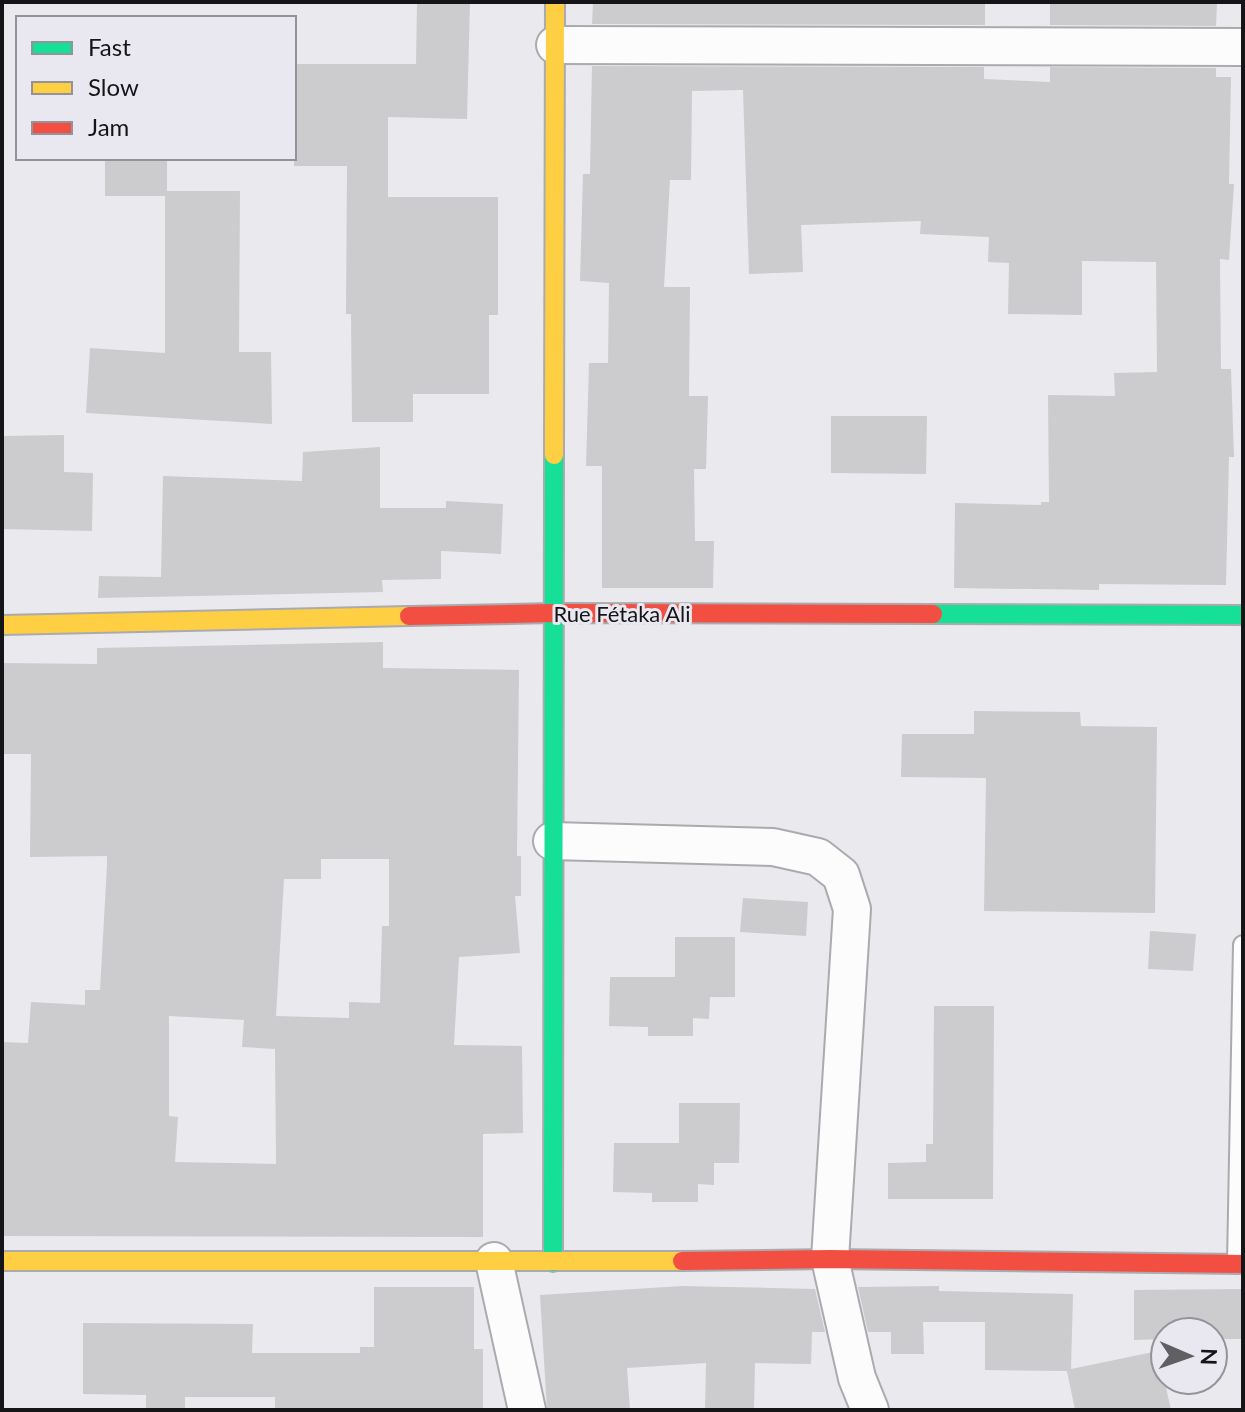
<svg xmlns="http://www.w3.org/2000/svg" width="1245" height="1412" font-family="Lato,sans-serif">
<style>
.building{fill:#cccccf;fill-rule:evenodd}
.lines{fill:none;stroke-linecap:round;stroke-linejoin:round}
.lane-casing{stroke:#abaaae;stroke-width:22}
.street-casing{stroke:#abaaae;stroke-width:40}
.fast-casing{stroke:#abaaae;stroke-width:22}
.slow-casing{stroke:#abaaae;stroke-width:22}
.jam-casing{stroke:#abaaae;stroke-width:22}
.lane{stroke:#fcfcfc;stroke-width:18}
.street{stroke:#fcfcfc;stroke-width:36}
.fast{stroke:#16e098;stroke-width:18}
.slow{stroke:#ffcf43;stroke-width:18}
.jam{stroke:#f24e42;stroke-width:18}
.labels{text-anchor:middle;stroke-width:6;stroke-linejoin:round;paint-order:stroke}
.street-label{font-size:22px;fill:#151517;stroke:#e9e7f0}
</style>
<rect width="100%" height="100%" fill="#eae9ee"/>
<g class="building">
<polygon points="417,2 470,2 467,119 388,117 388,197 498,197 498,315 489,315 489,394 413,394 413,422 352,422 351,314 346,314 347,166 294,166 294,64 416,64"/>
<polygon points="593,2 985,2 985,25 592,24"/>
<polygon points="1050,2 1217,2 1216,26 1050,25"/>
<polygon points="592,66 984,67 984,79 1050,82 1050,67 1216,68 1216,77 1231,77 1229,184 1234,184 1229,260 1220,259 1221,369 1231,369 1234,457 1229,457 1226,585 1099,584 1099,590 954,588 955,503 1041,505 1041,502 1049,502 1048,395 1115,396 1114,373 1157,372 1156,262 1082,261 1082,315 1008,314 1009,263 988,262 989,237 920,234 921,221 801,225 803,272 749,274 743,90 692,91 691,180 670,180 664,287 690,287 689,396 708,396 706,469 694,469 695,541 714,541 713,588 602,588 602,466 586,466 589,363 608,363 609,283 580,281 583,174 590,174"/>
<polygon points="105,158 167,158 167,191 240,191 239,352 271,352 272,424 86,413 90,348 165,353 165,196 105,196"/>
<polygon points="831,416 927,416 926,474 831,473"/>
<polygon points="64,435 64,472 93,473 92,531 2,529 2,436"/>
<polygon points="380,447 380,508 446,508 446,501 503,504 501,554 441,551 441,579 382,580 383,592 98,598 99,576 161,577 163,476 302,481 303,452"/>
<path d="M 383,642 L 383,668 L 519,670 L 517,856 L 521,856 L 521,896 L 515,896 L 520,953 L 459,957 L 454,1045 L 522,1046 L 523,1133 L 483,1134 L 483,1237 L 2,1236 L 2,1042 L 28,1043 L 31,1002 L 85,1005 L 85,990 L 100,990 L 107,865 L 107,856 L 30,857 L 31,754 L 2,754 L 2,663 L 97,664 L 97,648 ZM 321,859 L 389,859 L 389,926 L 382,926 L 380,1003 L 349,1002 L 349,1018 L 276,1016 L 284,879 L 321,879 ZM 169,1016 L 244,1020 L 242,1047 L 275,1049 L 276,1164 L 175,1162 L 178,1117 L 169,1116 Z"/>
<polygon points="974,711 1080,712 1081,726 1157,727 1155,913 984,911 986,778 901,777 902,734 974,734"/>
<polygon points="743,898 808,902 806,936 740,932"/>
<polygon points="1150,931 1196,934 1193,971 1148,969"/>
<polygon points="675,937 735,937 735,997 710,997 709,1019 693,1018 693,1036 648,1036 648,1027 609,1026 610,977 675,977"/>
<polygon points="934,1006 994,1006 993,1199 888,1199 888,1163 926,1162 926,1144 933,1144"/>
<polygon points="679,1103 740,1103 739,1163 714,1163 714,1185 698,1184 698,1202 652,1202 652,1193 613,1192 614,1143 679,1143"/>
<polygon points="682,1286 815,1289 825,1332 812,1332 811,1364 755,1363 754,1410 705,1410 706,1363 627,1368 630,1410 547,1410 540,1295"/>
<polygon points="939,1286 939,1291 1073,1294 1071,1369 1158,1351 1171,1410 1075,1410 1067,1371 985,1370 985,1322 923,1322 924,1354 891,1354 891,1332 868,1332 858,1287"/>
<polygon points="374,1287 474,1287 474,1349 483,1349 483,1410 275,1410 275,1397 185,1397 185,1410 146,1410 146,1395 83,1394 83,1323 253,1324 252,1353 360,1353 360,1347 374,1347"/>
<polygon points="1243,1289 1243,1339 1213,1339 1213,1332 1165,1332 1165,1339 1134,1340 1134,1290"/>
</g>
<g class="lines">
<defs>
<polyline id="lane" points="1237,1264 1243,945"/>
<g id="street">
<polyline points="555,45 1243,47"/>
<polyline points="552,841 773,847 818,857 841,875 852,909 830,1259 857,1378 870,1410"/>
<polyline points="494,1261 527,1410"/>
</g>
<g id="fast">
<polyline points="933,614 1243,615"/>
<polyline points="553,1262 554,455"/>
</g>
<g id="slow">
<polyline points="554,455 555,2"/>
<polyline points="2,625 409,616"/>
<polyline points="2,1261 682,1261"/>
</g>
<g id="jam">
<polyline points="409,616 553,613 933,614"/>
<polyline points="682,1261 830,1259 1243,1264"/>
</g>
</defs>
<use href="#lane" class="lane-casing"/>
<use href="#street" class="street-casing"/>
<use href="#fast" class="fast-casing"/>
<use href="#slow" class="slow-casing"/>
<use href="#jam" class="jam-casing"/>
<use href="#lane" class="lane"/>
<use href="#street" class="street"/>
<use href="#fast" class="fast"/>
<use href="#slow" class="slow"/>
<use href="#jam" class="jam"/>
</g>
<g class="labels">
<g class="street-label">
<text x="622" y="622">Rue Fétaka Ali</text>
</g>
</g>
<rect width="1245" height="1412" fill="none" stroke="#151517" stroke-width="8"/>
<rect x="16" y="16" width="280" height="144" fill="#e9e7f0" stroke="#949399" stroke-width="2"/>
<rect x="32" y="42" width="40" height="12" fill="#16e098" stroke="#949399" stroke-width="2"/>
<text x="88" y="56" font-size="24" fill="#151517">Fast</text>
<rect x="32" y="82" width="40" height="12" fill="#ffcf43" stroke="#949399" stroke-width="2"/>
<text x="88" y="96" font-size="24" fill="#151517">Slow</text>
<rect x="32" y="122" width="40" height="12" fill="#f24e42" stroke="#949399" stroke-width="2"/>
<text x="88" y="136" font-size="24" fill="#151517">Jam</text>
<g transform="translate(1189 1356) rotate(92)"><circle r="38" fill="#e9e7f0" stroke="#949399" stroke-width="2"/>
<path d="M0-6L14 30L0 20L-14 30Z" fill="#605f62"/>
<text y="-12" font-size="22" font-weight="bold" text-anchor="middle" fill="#151517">N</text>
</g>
</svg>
